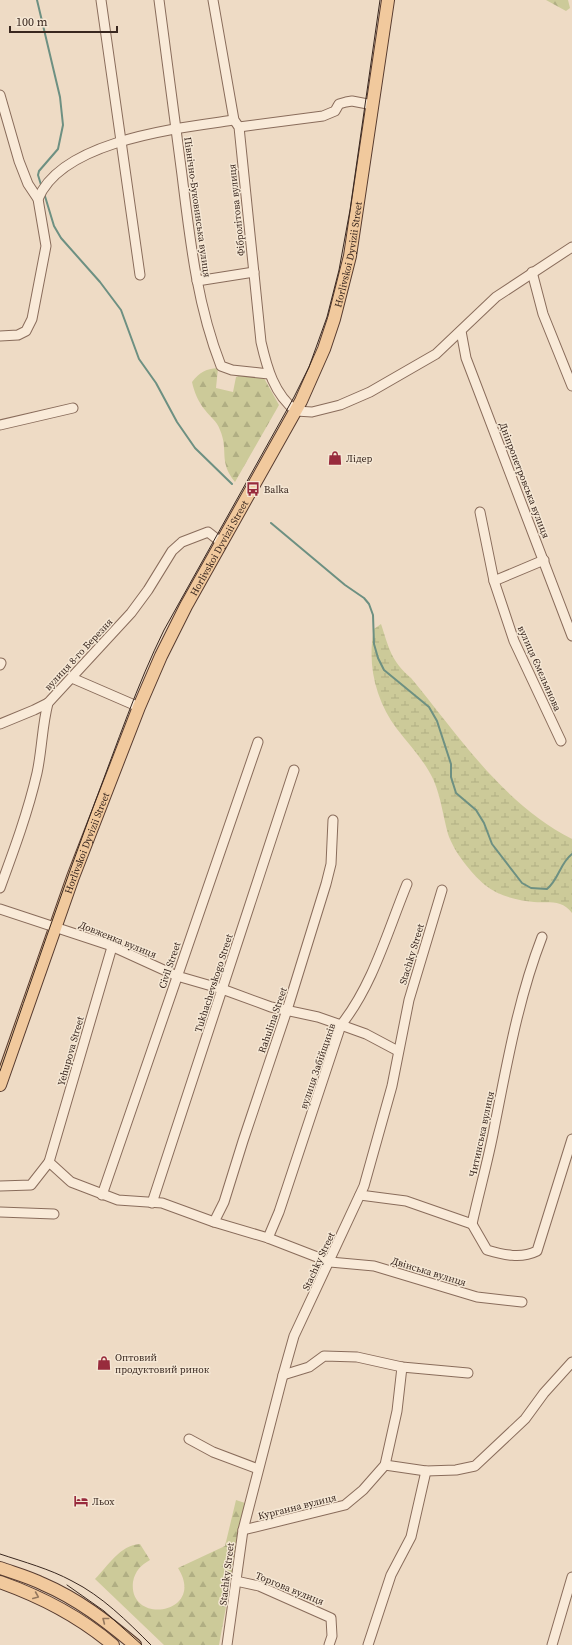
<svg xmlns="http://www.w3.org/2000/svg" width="572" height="1645" font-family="'Source Serif 4',serif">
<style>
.forest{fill:url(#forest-firs)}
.wetland{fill:url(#wetland-marsh)}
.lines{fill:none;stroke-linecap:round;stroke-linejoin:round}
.stream{stroke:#6d9082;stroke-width:2}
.minor-casing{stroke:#896c5b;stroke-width:11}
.major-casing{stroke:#573b2f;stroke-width:14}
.minor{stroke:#f9ead8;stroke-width:9}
.major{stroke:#f1c99d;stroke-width:12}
.tram{stroke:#39271f;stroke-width:1}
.oneway{stroke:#95785e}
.labels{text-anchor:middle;stroke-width:3;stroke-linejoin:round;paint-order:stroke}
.street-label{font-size:10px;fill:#39271f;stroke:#f5e7d4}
.poi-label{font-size:10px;fill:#39271f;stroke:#f5e7d4;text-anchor:start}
</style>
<defs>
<pattern id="forest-firs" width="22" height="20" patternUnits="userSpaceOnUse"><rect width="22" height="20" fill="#ccca99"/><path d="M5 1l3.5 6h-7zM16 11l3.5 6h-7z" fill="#b0ae83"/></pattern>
<pattern id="wetland-marsh" width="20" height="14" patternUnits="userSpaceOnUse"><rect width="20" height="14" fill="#ccca99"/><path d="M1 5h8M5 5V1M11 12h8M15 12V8" fill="none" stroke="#b0ae83"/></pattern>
</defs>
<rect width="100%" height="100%" fill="#eedbc5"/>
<g class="forest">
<polygon points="546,0 568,0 570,8 566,11"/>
<path d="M 218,368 L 216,388 L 233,392 L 236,377 L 260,371 L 279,405 L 235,482 C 218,461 229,451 220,430 C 217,421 210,417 205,410 C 199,403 194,392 192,382 C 200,372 205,369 218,368 Z"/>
<path d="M 236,1500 L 245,1503 L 219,1645 L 164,1645 L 95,1579 C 108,1566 120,1545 140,1544 L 150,1560 C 141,1565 135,1571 133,1582 C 128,1626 207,1614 178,1568 L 225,1546 Z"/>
</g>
<path class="wetland" d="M 381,624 C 389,648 391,661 411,678 C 459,736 503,804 572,839 L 572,913 C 562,899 549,903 534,902 C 517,900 498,896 485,885 C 471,873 454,852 448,834 C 443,816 441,798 434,781 C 425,761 410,746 397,729 C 375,699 367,664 374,629 Z"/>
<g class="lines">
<g class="stream">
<polyline points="37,0 60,97 63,125 58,149 39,171 38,175 42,188"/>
<polyline points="44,193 54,226 61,238 100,282 121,310 139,359 156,383 177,422 195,448 232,484"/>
<path d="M 271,523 L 345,585 L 364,598 L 369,604 L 373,615 L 374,644 L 378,658 L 384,670 L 429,707 L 437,721 L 451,764 L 451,777 L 456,793 L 476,810 L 484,823 L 492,844 L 522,883 L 531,888 L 547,889 C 559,879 560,863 572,854"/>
</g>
<defs>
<g id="minor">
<polyline points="101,0 140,275"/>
<path d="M 159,0 C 167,58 174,117 182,175 C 190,240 197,305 221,366 L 232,370 L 269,374"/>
<path d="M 213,0 L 234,120 L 239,127 L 261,342 C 267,368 274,394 296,411 L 312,412 L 340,405 L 370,392 L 436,354 L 496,297 L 572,247"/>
<polyline points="0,95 19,161 28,184 38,199 46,246 32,319 26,331 18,335 0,336"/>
<polyline points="239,127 323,116 335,111 339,104 346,102 352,101 373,105"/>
<path d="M 38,199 C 62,140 180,128 234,120"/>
<polyline points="532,272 543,314 572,386"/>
<polyline points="197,281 254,272"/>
<polyline points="461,331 466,358 572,636"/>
<polyline points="0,425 73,408"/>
<polyline points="480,512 494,581 514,641 561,741"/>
<polyline points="494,581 544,560"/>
<polyline points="0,665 1,663"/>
<polyline points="72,678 139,707"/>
<polyline points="0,724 34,710 48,703"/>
<path d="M 0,888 C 14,850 28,812 37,773 C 42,750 42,726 48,703 L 131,613 L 148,590 L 172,551 L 182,542 L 208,532 L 222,543"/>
<polyline points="0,909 109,945 177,976 222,989 271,1007 318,1017 341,1025 366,1034 398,1051"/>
<polyline points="49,1162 112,947"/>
<polyline points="0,1186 31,1185 49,1162 71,1182 118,1200 162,1203 214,1222 268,1238 330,1262 374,1266 477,1297 522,1302"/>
<polyline points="102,1195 258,742"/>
<path d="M 360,1195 L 406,1201 L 472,1224 C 479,1192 488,1161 494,1129 C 507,1064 518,999 542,937"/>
<polyline points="152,1203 294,770"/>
<polyline points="0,1212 54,1214"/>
<polyline points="214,1222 224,1202 243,1141 287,1010 326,884 331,864 333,820"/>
<path d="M 472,1224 L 487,1250 C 504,1255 521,1259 537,1251 L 572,1139"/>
<path d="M 268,1238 L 279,1212 L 341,1025 C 373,985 388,930 407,884"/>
<polyline points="283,1375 309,1367 324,1356 357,1357 402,1367 468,1373"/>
<polyline points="189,1439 213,1452 258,1469"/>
<polyline points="385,1465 426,1471 456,1470 475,1466 525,1419 544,1393 572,1362"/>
<polyline points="243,1530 345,1505 363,1490 385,1465 397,1411 402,1367"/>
<polyline points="236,1581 259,1586 331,1618 332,1636 329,1645"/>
<polyline points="227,1645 243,1530 283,1375 294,1336 364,1186 392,1086 409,1000 442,890"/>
<polyline points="368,1645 391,1575 411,1537 426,1471"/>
<polyline points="552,1645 572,1577"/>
</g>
<g id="major">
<path id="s1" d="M 0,1085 L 73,877 L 139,707 L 161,656 L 186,606 L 301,401 L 324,349 L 334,319 L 350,256 L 388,0"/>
<path d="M 0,1568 C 14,1573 29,1577 43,1584 C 78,1599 106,1621 135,1645"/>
<path d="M 0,1582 C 42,1597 79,1616 113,1645"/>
</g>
</defs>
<use href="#minor" class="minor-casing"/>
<use href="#major" class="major-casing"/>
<use href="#minor" class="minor"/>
<use href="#major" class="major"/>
<g class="tram">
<path d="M 0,1071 C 31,981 62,891 95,802 C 117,744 137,685 164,630 L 294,397 L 309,367 L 327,317 L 339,270 L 350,210 L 380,0"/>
<path d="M 0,1554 C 24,1562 50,1569 72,1581 C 102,1596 127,1621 151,1645"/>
<polyline points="67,1585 104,1611 142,1645"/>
</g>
</g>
<defs><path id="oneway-chevron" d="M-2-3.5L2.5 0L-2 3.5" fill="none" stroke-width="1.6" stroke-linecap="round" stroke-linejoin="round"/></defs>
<g class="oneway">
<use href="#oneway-chevron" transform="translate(36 1596) rotate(23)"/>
<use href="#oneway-chevron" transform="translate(105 1620) rotate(-142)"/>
</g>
<defs>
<symbol id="shop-bare" viewBox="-9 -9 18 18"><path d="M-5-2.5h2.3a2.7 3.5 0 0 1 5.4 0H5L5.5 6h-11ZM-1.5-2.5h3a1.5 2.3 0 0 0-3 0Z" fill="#982b3d" stroke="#f5e7d4" stroke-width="2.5" paint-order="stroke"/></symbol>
<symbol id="bus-bare" viewBox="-9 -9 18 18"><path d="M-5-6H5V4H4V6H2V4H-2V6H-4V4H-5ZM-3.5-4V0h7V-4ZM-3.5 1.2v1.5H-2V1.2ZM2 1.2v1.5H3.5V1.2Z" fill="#982b3d" stroke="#f5e7d4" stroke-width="2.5" paint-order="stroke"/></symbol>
<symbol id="hotel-bare" viewBox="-9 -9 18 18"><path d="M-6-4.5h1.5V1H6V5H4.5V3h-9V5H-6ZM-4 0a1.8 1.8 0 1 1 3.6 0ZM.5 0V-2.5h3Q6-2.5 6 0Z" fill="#982b3d" stroke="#f5e7d4" stroke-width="2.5" paint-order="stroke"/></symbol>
</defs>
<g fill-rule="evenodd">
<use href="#shop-bare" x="325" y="448" width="20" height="20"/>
<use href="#bus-bare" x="243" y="479" width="20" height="20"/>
<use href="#shop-bare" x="94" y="1353" width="20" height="20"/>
<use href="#hotel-bare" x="71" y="1491" width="20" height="20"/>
</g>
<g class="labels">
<g class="street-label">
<text transform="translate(198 207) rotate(82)" y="4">Північно-Буковинська вулиця</text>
<text transform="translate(236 210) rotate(-96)" y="4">Фібролітова вулиця</text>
<text dy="4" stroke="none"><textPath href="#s1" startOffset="904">Horlivskoi Dyvizii Street</textPath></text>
<text transform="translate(525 480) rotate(69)" y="4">Дніпропетровська вулиця</text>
<text dy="4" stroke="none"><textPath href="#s1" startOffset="581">Horlivskoi Dyvizii Street</textPath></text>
<text transform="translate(78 654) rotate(-47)" y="4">вулиця 8-го Березня</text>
<text transform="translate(540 668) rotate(66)" y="4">вулиця Ємельянова</text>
<text dy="4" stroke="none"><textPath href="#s1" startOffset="257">Horlivskoi Dyvizii Street</textPath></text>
<text transform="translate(118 939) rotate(22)" y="4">Довженка вулиця</text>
<text transform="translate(411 954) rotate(-73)" y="4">Stachky Street</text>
<text transform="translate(169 965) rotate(-71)" y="4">Civil Street</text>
<text transform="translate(213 983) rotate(-72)" y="4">Tukhachevskogo Street</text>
<text transform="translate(272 1020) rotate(-71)" y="4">Rahulina Street</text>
<text transform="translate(70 1051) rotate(-74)" y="4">Yehupova Street</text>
<text transform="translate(317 1066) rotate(-71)" y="4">вулиця Забійщиків</text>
<text transform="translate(481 1134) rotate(-78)" y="4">Читинська вулиця</text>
<text transform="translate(318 1261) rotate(-65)" y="4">Stachky Street</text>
<text transform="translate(429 1271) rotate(17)" y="4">Двінська вулиця</text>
<text transform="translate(297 1506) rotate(-14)" y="4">Курганна вулиця</text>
<text transform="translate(226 1574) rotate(-83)" y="4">Stachky Street</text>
<text transform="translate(290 1588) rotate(22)" y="4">Торгова вулиця</text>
</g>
<g class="poi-label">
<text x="346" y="462">Лідер</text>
<text x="264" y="493">Balka</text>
<text x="115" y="1361">Оптовий<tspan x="115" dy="12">продуктовий ринок</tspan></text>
<text x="92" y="1505">Льох</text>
</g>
</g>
<path d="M10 26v6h107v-6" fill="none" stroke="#39271f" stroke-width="2"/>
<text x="16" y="26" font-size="12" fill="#39271f" stroke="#f5e7d4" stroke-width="3" paint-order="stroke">100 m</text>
</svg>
